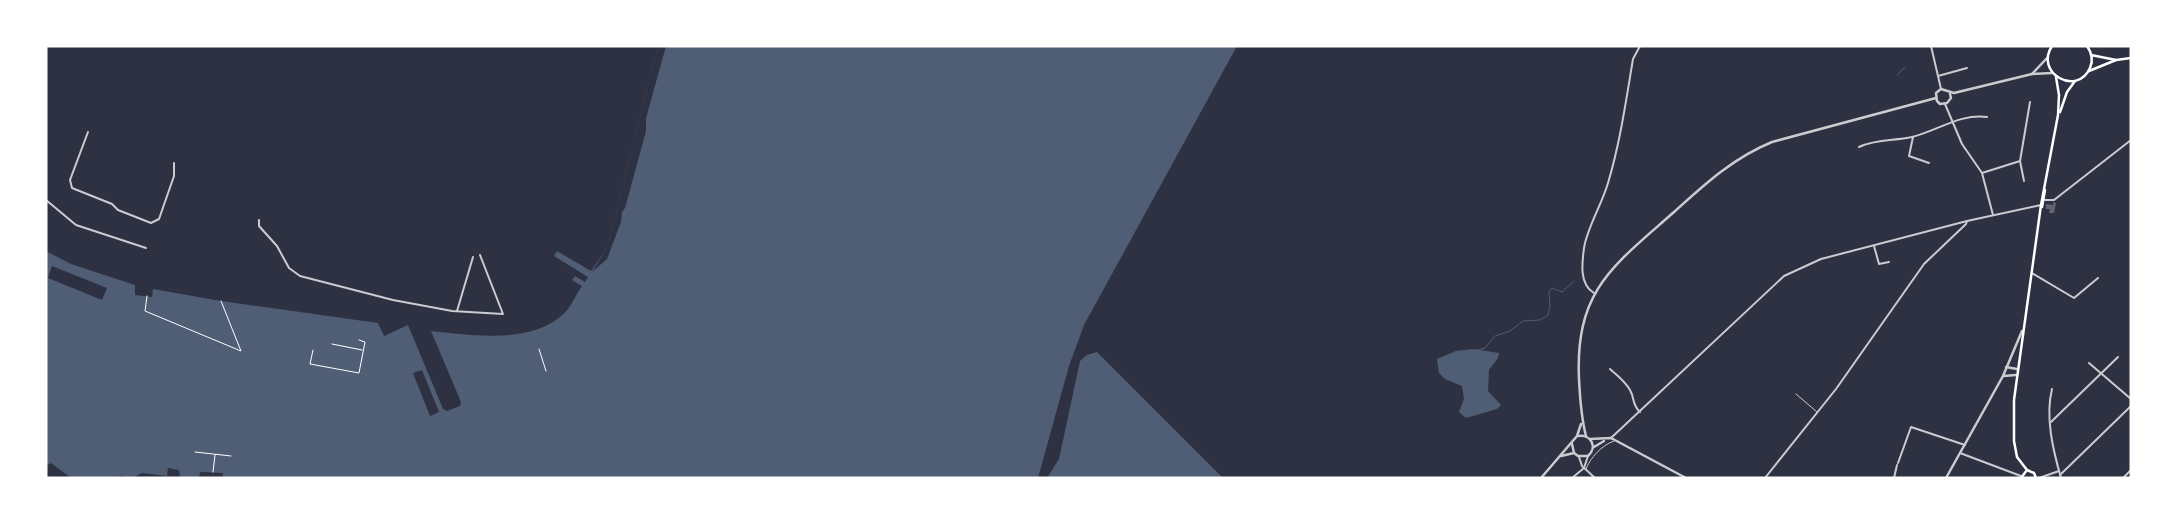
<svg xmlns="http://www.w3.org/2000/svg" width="2177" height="524" font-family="Mulish,sans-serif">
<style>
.water{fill:#4f5d75}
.pier{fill:#2d3142}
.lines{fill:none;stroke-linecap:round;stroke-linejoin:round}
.stream{stroke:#4f5d75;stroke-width:1}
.building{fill:#626471}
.path{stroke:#fff;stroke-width:1}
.service{stroke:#caccd0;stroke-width:1}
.minor{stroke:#caccd0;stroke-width:2}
.tertiary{stroke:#caccd0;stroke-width:2.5}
.secondary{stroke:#fff;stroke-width:2.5}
</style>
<rect width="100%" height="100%" fill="#2d3142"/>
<g class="water">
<path d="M 658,46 L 1237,46 L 1084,325 L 1069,366 L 1038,478 L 223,478 L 223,473 L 200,472 L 199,478 L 180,478 L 179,470 L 168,468 L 167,476 L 142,473 L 132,478 L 119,476 L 118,478 L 71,478 L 51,463 L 46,466 L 46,251 L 71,264 L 135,285 L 135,295 L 152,297 L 153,289 L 221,301 L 378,323 L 384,336 L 408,325 L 443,409 L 447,411 L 460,406 L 461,402 L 431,331 C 472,335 537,346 568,309 C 573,302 577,293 582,286 L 572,280 L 575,276 L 585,282 L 588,277 L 554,256 L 557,251 L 591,271 L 607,248 Z"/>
<polygon points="1474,349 1499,353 1498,358 1489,370 1488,391 1501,405 1497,409 1466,418 1459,412 1464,399 1462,386 1445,379 1439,373 1437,359 1456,351"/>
<polygon points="1097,352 1223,478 1047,478 1059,459 1080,361 1087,355"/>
</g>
<g class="pier">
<polygon points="658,46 666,46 646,118 646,131 625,208 622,212 621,222 607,259 592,272 607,248"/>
<polygon points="52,266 107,288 102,300 48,278"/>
<polygon points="422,370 439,412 430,416 413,373"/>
</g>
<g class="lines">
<g class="stream">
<polyline points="1897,75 1905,67"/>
<polyline points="1478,350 1485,348 1495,336 1510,331 1523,321 1540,320 1548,315 1550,307 1549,292 1552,288 1562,292 1574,281"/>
</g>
</g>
<polygon class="building" points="2053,202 2056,203 2054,213 2049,213 2050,209 2046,209 2046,204 2053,205"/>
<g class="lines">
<g class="path">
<polyline points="147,296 145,311 241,351 221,301"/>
<polyline points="332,344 362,350"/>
<polyline points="539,349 546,371"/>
<polyline points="313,350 310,364 359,373 365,342 359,340"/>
<polyline points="195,452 231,456"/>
<polyline points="213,472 215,455"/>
</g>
<g class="service">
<polyline points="1796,394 1817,412"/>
<path d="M 1586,469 C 1590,458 1602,445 1614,441"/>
</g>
<g class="minor">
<polyline points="1931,46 1941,89"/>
<polyline points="1938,76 1967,68"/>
<polyline points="1945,104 1962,144 1982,173 1993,215"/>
<polyline points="88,132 70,180 72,188 112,204 118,210 151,223 159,219 174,176 174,163"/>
<polyline points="1913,137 1909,156 1929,163"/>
<path d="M 1859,147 C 1876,139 1894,141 1912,137 C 1937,131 1961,113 1987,117"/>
<polyline points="2020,161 2024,181"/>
<polyline points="1982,173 2020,161 2030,102"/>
<polyline points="46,200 76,225 146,248"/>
<polyline points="2044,200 2054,200 2131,140"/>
<polyline points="259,220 259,226 277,246 289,268 300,276 393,300 452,311 503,314 480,255"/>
<polyline points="1874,246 1879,264 1889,262"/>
<polyline points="2032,273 2074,298 2098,278"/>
<path d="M 1594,293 C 1579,284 1582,263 1584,248 C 1587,228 1602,204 1608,183 C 1620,143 1626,101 1633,59 L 1640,46"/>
<polyline points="457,311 473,257"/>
<polyline points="2089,363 2131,399"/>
<path d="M 1610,369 C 1617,375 1626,382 1630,390 C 1635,399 1632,405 1640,412"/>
<path d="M 2052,389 C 2045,417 2053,450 2061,478"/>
<polyline points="2051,422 2118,357"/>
<polyline points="1611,438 1784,276 1821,259 1967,221 2041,205"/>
<polyline points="1960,453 2021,476"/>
<polyline points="1579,457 1582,466 1595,478"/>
<polyline points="1898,463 1911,427 1965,445"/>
<polyline points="1584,468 1588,456"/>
<polyline points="2060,475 2131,406"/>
<polyline points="1572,478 1584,468"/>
<polyline points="1765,478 1836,389 1924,264 1966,224 1967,221"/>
<polyline points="1894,478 1897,465"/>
<polyline points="2039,478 2059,471"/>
<polyline points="2123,478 2131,470"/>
</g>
<g class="tertiary">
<polyline points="2032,74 2048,57"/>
<polyline points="1950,94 1951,98 1947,103 1940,104 1937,101 1936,93 1941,89 1954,93 2032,74 2052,73"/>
<polyline points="2006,367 2017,369"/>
<polyline points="2003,376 2016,375"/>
<path d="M 1586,436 C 1581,417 1580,399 1579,379 C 1575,290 1613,266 1674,212 C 1705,184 1733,158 1772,142 L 1936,98"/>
<polyline points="1590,439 1611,438 1686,478"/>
<path d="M 1572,444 L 1574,453 L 1578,456 L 1588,456 C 1598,447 1591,434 1578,436"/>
<polyline points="1594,447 1604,441"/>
<polyline points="1561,456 1574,453"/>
<polyline points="1541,478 1577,436 1581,424"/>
<polyline points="1946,478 2003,376 2022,331"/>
</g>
<g class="secondary">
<path d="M 2052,46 C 2034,73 2077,97 2090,68 C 2093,61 2092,53 2087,46"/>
<polyline points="2091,55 2116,60"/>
<polyline points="2089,71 2116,60 2131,58"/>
<polyline points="2060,112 2067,92 2075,81"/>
<polyline points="2042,207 2045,190"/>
<polyline points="2021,478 2027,470"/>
<polyline points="2036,478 2034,473 2027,470 2017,457 2014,441 2014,400 2041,205 2058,115 2059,95 2056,77"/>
</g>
</g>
<rect width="2177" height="524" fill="none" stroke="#ffffff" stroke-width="95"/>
</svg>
